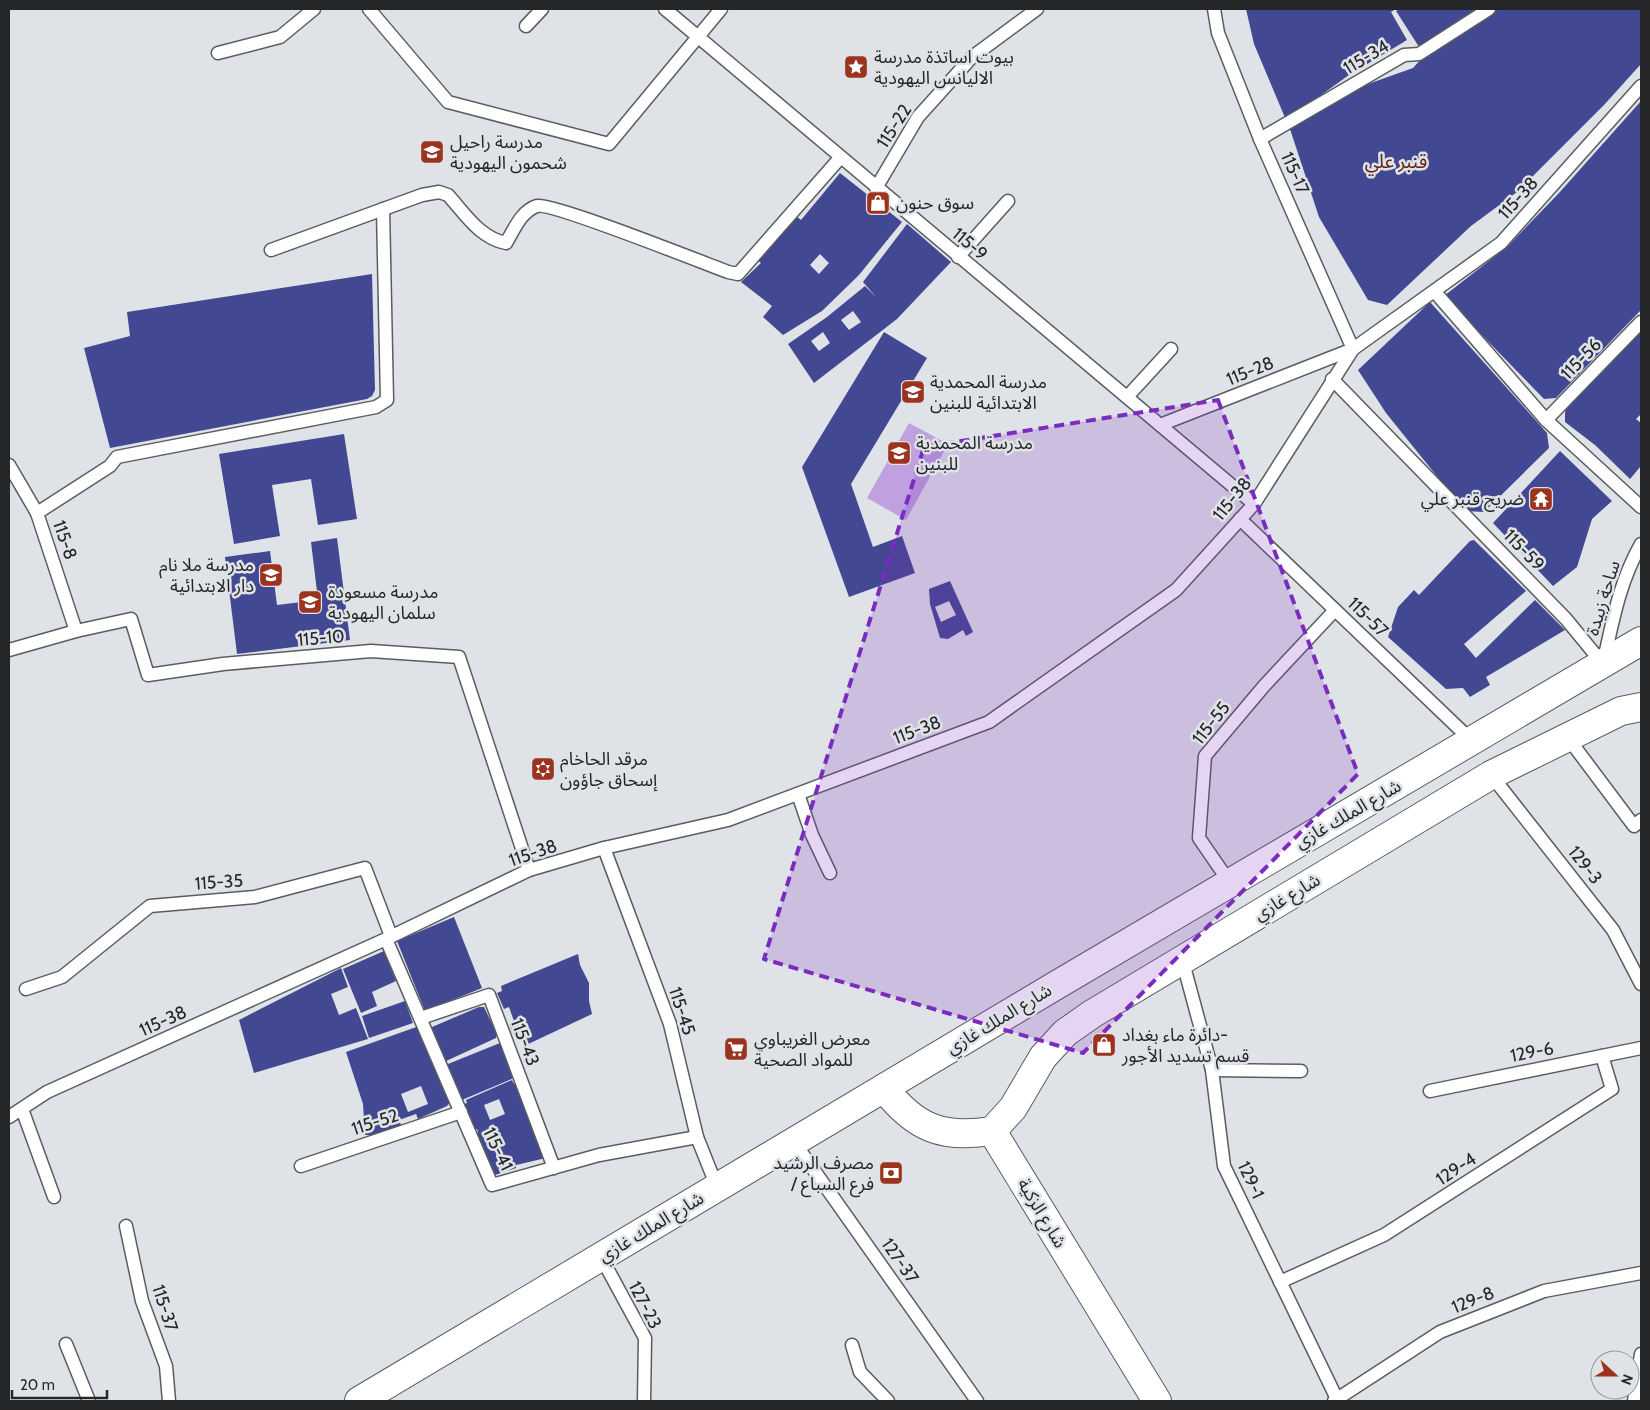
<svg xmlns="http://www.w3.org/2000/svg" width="1650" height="1410" font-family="Cabin,'Noto Sans Arabic',sans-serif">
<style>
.green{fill:#bfa1e0}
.building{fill:#434892;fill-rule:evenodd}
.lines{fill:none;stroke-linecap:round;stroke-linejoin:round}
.service-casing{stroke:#5a5d60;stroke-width:15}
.tertiary-casing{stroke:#5a5d60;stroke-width:30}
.service{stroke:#fff;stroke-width:12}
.tertiary{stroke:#fff;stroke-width:28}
.marked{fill:#7b2cbf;fill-opacity:0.2;stroke:#7b2cbf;stroke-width:4;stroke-dasharray:10 6;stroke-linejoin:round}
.labels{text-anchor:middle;stroke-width:5;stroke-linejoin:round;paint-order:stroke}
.poi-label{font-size:18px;fill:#252628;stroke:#dfe3e7;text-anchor:start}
.street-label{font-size:18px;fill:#252628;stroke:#dfe3e7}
.neighbourhood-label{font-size:19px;fill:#662316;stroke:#dfe3e7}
</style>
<rect width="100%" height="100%" fill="#dfe3e7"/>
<polygon class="green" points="909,423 948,444 906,520 867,498"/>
<g class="building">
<polygon points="1246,9 1396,9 1391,12 1407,40 1349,75 1286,120 1254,44"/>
<polygon points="1400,9 1485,9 1421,50 1396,11"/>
<polygon points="1493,9 1641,9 1641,64 1604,105 1517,192 1471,226 1387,305 1368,300 1319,217 1290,129 1368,84 1413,68 1423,57"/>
<polygon points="1641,101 1641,310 1556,398 1544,399 1444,296 1508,246 1559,193"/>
<path d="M 840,173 L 902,222 L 859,275 L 822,311 L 783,335 L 763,317 L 772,306 L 741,282 L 761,263 L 757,260 L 796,216 L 801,220 ZM 820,254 L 829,263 L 819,274 L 810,265 Z"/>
<path d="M 907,224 L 951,262 L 897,319 L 814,383 L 788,344 L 827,317 L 865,286 L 876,297 L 863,282 ZM 853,311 L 861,322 L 849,330 L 841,320 ZM 823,332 L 830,343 L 819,351 L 811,341 Z"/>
<polygon points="372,274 375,390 372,396 367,399 110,448 84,348 130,336 127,312"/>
<polygon points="1430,302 1547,433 1549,448 1484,512 1465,511 1386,413 1358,370"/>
<polygon points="1641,329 1641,414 1636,419 1641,423 1641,466 1630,479 1595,445 1565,422 1565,414 1566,405"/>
<polygon points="884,332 927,358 851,484 873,547 902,536 915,573 849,597 802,467"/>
<polygon points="344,434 357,519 318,525 311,479 272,485 280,536 234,544 219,454"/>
<polygon points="1560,451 1612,501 1592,519 1577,567 1553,586 1493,523"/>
<polygon points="337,538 350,640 237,654 225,557 270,551 277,605 318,600 311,542"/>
<polygon points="1474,540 1526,591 1464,644 1476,658 1535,600 1565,630 1486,677 1490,685 1470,697 1463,688 1446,689 1388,637 1398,607 1414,590 1419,595 1470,541"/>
<path d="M 950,581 L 973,632 L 966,636 L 963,630 L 948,639 L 940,638 L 930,604 L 929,589 ZM 949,601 L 956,615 L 941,622 L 935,607 Z"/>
<polygon points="454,917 482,988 425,1011 397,941"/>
<polygon points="384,951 396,981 372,992 377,1006 361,1013 343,969"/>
<polygon points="578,954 580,965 589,983 589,1001 592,1014 524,1046 521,1038 516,1040 509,1024 514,1021 509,1007 504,1009 497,993 502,991 501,986"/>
<polygon points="341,968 348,987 331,994 339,1015 356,1008 368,1039 254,1073 239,1020"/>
<polygon points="405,1001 413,1023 369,1038 362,1016"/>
<polygon points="479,1007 484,1007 497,1034 496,1038 444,1062 428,1033 432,1027"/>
<path d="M 422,1025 L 452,1100 L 447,1106 L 418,1119 L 416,1114 L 399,1120 L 401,1125 L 377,1135 L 365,1135 L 363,1104 L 346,1052 ZM 421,1086 L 428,1104 L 408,1112 L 401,1094 Z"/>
<polygon points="500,1043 514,1078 457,1102 443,1066"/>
<path d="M 512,1080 L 514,1084 L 518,1082 L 529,1109 L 525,1111 L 527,1112 L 546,1158 L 516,1165 L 516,1168 L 492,1176 L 475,1134 L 478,1132 L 477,1129 L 474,1129 L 464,1104 L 467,1103 L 466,1100 ZM 499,1099 L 505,1114 L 490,1120 L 484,1105 Z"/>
</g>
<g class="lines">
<defs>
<g id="service">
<polyline points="369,9 448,102 609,144 721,9"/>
<polyline points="665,9 1254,504"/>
<polyline points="526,26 542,9"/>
<polyline points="218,53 280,37 314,9"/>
<polyline points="1260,139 1404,55 1419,54 1489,9"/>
<polyline points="876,188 918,117 972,57 1037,9"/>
<path d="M 271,250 L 422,195 L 439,192 L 448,195 C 465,214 480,238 506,243 C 514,230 521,211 537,206 C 551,202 704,263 728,272 L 738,274 L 840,158"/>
<polyline points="958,257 1008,201"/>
<polyline points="1435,292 1546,420 1641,507"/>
<polyline points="1332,379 1566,619 1603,664"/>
<polyline points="1127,397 1171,349"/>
<polyline points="1546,420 1641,322"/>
<polyline points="1160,425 1353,349 1260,139 1218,33 1214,9"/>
<polyline points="9,465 37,513 76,631"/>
<polyline points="37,513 110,466 117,457 376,407 387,400 383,209"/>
<polyline points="1240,519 1472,741"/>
<polyline points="9,650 76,631 131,619 148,675 223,664 371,651 459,657 529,870"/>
<path d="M 1604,660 C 1613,619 1620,581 1641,544"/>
<polyline points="1568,738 1634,826 1641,820"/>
<polyline points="1491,775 1613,930 1641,984"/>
<polyline points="798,794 812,835 830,873"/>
<polyline points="604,848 670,1024 697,1137 717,1187"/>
<polyline points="1230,883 1199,838 1205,756 1264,686 1335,610"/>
<polyline points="386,939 492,1185 599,1155 697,1137"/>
<polyline points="1182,959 1212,1070 1224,1166 1337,1399"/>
<polyline points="26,989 62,977 150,906 255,897 365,868 391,936"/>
<polyline points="421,1018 489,995 554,1168"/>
<polyline points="1212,1070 1301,1071"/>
<polyline points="1430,1091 1641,1048"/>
<polyline points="22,1109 54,1197"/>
<polyline points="9,1117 47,1092 386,939 529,870 604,848 728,820 989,722 1176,590 1254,504 1353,349 1501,243 1641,86"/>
<polyline points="794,1142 977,1401"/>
<polyline points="301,1166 461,1112"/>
<polyline points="126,1226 142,1301 166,1366 169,1401"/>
<polyline points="601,1257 645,1338 644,1401"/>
<polyline points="1280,1282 1384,1235 1612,1089 1602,1056"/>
<polyline points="66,1344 89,1401"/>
<polyline points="852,1345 860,1372 888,1401"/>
<polyline points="1334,1401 1440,1332 1544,1291 1641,1273"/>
<polyline points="1634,1401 1641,1354"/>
</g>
<g id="tertiary">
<path d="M 884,1088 C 915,1128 942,1139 992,1131"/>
<polyline points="992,1131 1013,1108 1043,1057 1065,1033 1092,1014 1491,775 1621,711 1641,707"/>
<polyline points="992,1131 1157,1401"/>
<polyline points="359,1401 1060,983 1641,641"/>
</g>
</defs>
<use href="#service" class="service-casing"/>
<use href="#tertiary" class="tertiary-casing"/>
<use href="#service" class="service"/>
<use href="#tertiary" class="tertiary"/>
</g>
<path class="marked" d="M 1218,400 L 1358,774 L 1083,1053 L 764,959 L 924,447 Z"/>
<defs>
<symbol id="sight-square" viewBox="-11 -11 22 22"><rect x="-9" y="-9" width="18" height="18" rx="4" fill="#9c331f" stroke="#dfe3e7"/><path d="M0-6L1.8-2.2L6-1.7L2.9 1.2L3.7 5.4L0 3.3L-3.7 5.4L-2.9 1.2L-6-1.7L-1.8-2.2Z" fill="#fff"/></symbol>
<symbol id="school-square" viewBox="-11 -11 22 22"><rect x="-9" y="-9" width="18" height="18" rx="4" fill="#9c331f" stroke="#dfe3e7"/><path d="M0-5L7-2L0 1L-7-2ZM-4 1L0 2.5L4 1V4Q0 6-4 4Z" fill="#fff"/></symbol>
<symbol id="shop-square" viewBox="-11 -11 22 22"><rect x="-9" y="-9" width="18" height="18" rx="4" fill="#9c331f" stroke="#dfe3e7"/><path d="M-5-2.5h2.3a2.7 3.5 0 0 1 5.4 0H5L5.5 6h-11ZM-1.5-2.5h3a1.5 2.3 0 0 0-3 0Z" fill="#fff"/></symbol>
<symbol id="temple-square" viewBox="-11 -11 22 22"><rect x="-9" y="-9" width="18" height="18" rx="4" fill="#9c331f" stroke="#dfe3e7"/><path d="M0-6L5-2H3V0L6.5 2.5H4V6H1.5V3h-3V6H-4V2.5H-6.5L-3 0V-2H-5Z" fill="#fff"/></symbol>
<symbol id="synagogue-square" viewBox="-11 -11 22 22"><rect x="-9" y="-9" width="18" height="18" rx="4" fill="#9c331f" stroke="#dfe3e7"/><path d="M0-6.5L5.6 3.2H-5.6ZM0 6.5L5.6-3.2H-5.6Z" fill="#fff"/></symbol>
<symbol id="supermarket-square" viewBox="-11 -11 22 22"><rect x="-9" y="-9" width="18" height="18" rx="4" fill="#9c331f" stroke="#dfe3e7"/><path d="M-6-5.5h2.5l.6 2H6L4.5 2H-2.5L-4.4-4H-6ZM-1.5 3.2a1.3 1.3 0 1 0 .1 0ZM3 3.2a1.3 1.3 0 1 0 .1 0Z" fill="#fff"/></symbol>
<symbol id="bank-square" viewBox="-11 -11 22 22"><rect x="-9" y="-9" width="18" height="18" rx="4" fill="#9c331f" stroke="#dfe3e7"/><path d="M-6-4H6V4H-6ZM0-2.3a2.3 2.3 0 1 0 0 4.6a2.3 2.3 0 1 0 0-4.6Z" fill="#fff"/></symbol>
</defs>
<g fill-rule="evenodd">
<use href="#sight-square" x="842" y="53" width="28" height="28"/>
<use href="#school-square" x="418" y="138" width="28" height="28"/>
<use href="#shop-square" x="864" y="189" width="28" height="28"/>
<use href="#school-square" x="899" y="378" width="28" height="28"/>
<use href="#school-square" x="885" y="439" width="28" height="28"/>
<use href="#temple-square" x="1527" y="485" width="28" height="28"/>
<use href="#school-square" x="257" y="561" width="28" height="28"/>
<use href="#school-square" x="296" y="588" width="28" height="28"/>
<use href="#synagogue-square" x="529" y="755" width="28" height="28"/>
<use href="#shop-square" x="1090" y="1031" width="28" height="28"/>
<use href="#supermarket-square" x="722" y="1035" width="28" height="28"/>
<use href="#bank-square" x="877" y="1159" width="28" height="28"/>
</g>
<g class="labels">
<g class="poi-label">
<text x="874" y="63">بيوت اساتذة مدرسة<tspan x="874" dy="21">الاليانس اليهودية</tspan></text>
<text x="450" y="148">مدرسة راحيل<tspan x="450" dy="21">شحمون اليهودية</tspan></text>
<text x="896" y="209">سوق حنون</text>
<text x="930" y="388">مدرسة المحمدية<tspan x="930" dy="21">الابتدائية للبنين</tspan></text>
<text x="916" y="449">مدرسة المحمدية<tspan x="916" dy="21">للبنين</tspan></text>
<text x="1524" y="505" text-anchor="end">ضريح قنبر علي</text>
<text x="254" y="571" text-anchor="end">مدرسة ملا نام<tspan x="254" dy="21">دار الابتدائية</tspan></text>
<text x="328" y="598">مدرسة مسعودة<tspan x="328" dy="21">سلمان اليهودية</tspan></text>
<text x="560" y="765">مرقد الحاخام<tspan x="560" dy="21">إسحاق جاؤون</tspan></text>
<text x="1122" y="1041">دائرة ماء بغداد-<tspan x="1122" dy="21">قسم تسديد الأجور</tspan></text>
<text x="754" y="1045">معرض الغريباوي<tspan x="754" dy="21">للمواد الصحية</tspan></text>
<text x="874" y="1169" text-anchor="end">مصرف الرشيد<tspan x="874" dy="21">/ فرع السباع</tspan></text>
</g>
<g class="street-label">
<text transform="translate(1366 57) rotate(-31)" y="6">115-34</text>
<text transform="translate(894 126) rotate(-57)" y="6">115-22</text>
<text transform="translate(1295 173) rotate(66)" y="6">115-17</text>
<text transform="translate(1518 198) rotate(-48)" y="6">115-38</text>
<text transform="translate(970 244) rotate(40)" y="6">115-9</text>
<text transform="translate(1581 359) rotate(-46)" y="6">115-56</text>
<text transform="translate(1250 371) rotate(-22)" y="6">115-28</text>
<text transform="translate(1232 499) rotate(-51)" y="6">115-38</text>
<text transform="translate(65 540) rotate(71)" y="6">115-8</text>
<text transform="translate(1524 550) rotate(46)" y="6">115-59</text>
<text transform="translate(1603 598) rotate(-73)" y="6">ساحة زبيدة</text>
<text transform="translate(1368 617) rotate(44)" y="6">115-57</text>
<text transform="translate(321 638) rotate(-5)" y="6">115-10</text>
<text transform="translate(1211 723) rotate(-52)" y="6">115-55</text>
<text transform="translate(917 730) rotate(-21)" y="6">115-38</text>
<text transform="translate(1348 814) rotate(-30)" y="6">شارع الملك غازي</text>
<text transform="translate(533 853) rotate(-19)" y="6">115-38</text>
<text transform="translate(1585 865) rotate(52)" y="6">129-3</text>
<text transform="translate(219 882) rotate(-4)" y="6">115-35</text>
<text transform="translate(1287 897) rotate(-31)" y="6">شارع غازي</text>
<text transform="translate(682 1011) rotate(72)" y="6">115-45</text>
<text transform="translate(999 1019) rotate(-31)" y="6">شارع الملك غازي</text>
<text transform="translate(163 1021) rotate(-24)" y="6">115-38</text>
<text transform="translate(525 1042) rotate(69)" y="6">115-43</text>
<text transform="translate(1532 1052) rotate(-11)" y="6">129-6</text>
<text transform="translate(375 1122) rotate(-18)" y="6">115-52</text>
<text transform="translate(498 1149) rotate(64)" y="6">115-41</text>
<text transform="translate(1456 1169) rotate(-33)" y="6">129-4</text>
<text transform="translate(1251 1180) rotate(65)" y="6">129-1</text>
<text transform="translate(1042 1213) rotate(59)" y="6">شارع الزكية</text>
<text transform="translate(651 1227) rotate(-31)" y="6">شارع الملك غازي</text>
<text transform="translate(900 1261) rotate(55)" y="6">127-37</text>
<text transform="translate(1473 1300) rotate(-22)" y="6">129-8</text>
<text transform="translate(645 1305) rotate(63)" y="6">127-23</text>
<text transform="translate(165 1308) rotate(72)" y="6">115-37</text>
</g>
<g class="neighbourhood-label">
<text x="1396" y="168">قنبر علي</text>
</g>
</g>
<rect width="1650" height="1410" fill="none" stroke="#252628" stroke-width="20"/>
<g transform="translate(1615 1375) rotate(111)"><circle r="24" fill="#dfe3e7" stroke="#95979b"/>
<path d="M0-4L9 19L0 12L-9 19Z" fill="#9c331f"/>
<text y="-8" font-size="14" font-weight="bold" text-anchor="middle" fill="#252628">N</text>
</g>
<path d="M12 1390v8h95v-8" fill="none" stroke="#252628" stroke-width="2.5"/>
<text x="20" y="1390" font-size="15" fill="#252628" stroke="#dfe3e7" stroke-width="4" paint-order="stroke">20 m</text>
</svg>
